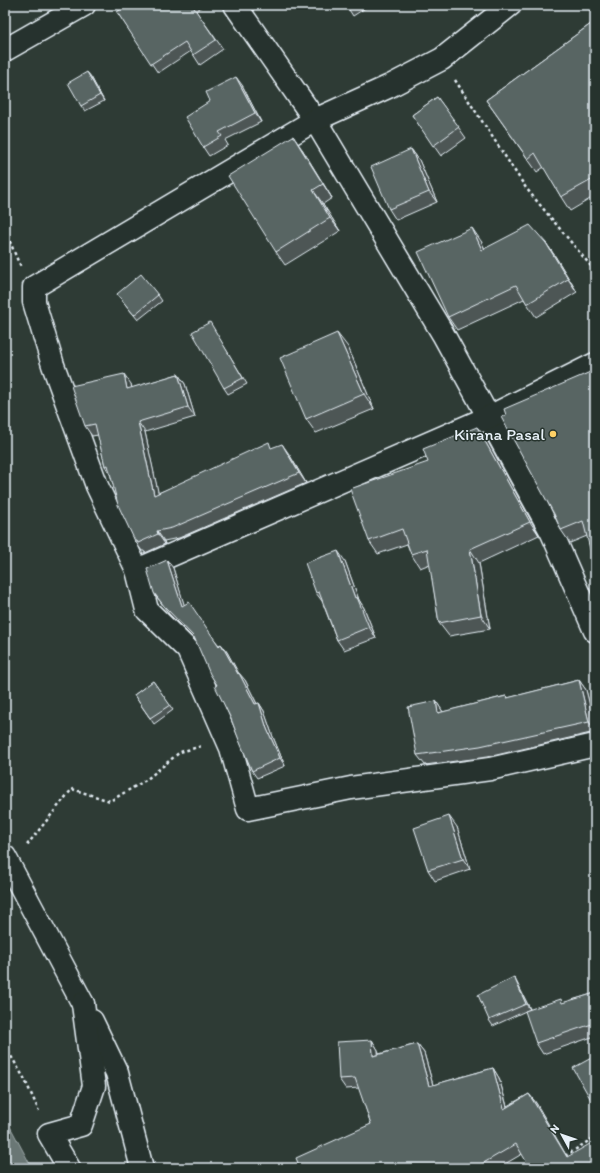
<svg xmlns="http://www.w3.org/2000/svg" width="600" height="1173" font-family="Itim,sans-serif">
<style>
.water{fill:#6b7775;stroke:#9da8a9}
.lines{fill:none;stroke-linecap:round;stroke-linejoin:round}
.minor-casing{stroke:#e8f1f8;stroke-width:25}
.tertiary-casing{stroke:#e8f1f8;stroke-width:25}
.path{stroke:#e8f1f8;stroke-width:2.5;stroke-dasharray:3 3;stroke-linecap:butt}
.minor{stroke:#26332d;stroke-width:22}
.tertiary{stroke:#26332d;stroke-width:22}
.wall{fill:#4d5755;stroke:#e8f1f8}
.shaded-wall{fill:#3e4745;stroke:#e8f1f8}
.building{fill:#596563;stroke:#e8f1f8}
.poi-dot{fill:#ffd166;stroke:#26332d;stroke-width:1.5}
.labels{text-anchor:middle;stroke-width:3;stroke-linejoin:round;paint-order:stroke}
.poi-label{font-size:17px;fill:#e8f1f8;stroke:#26332d;text-anchor:end}
</style>
<rect width="100%" height="100%" fill="#2e3b35"/>
<filter id="ink" filterUnits="userSpaceOnUse"><feTurbulence type="fractalNoise" baseFrequency=".025" numOctaves="2"/><feDisplacementMap in="SourceGraphic" scale="8" xChannelSelector="R" yChannelSelector="G"/><feConvolveMatrix kernelMatrix="1 2 1 2 8 2 1 2 1" color-interpolation-filters="sRGB"/></filter>
<g filter="url(#ink)">
<polygon class="water" points="5,1117 32,1168 5,1168"/>
<g class="lines">
<defs>
<g id="minor">
<polyline points="235,5 315,120 443,334 552,533 595,631"/>
<polyline points="5,50 84,5"/>
<polyline points="595,364 489,417 137,570 147,610 188,650 231,748 248,809 351,788 490,769 595,745"/>
<polyline points="137,570 97,486 53,365 34,302 34,287 315,120 390,86 442,59 510,5"/>
<polyline points="5,857 83,1004"/>
</g>
<g id="tertiary">
<polyline points="92,1021 117,1073 142,1168"/>
<polyline points="69,1168 49,1134 81,1125 94,1086 83,1004"/>
</g>
</defs>
<use href="#minor" class="minor-casing"/>
<use href="#tertiary" class="tertiary-casing"/>
<g class="path">
<polyline points="455,80 526,188 595,271"/>
<polyline points="5,230 18,261 21,266"/>
<polyline points="27,845 72,789 110,801 146,780 180,752 202,746"/>
<polyline points="5,1046 24,1078 39,1111"/>
<polyline points="565,1156 595,1137"/>
</g>
<use href="#minor" class="minor"/>
<use href="#tertiary" class="tertiary"/>
</g>
<g class="wall">
<polygon points="127,5 200,5 201,7 196,11 223,49 200,65 191,51 158,73 117,12"/>
<polygon points="346,5 370,5 353,16"/>
<polygon points="586,5 595,5 595,16 591,12"/>
<polygon points="595,21 595,196 570,211 561,197 544,167 537,172 486,100"/>
<polygon points="87,72 91,77 104,101 85,111 81,106"/>
<polygon points="242,85 261,122 225,140 228,145 209,156 203,147"/>
<polygon points="437,97 466,138 441,156 412,115"/>
<polygon points="302,149 332,198 323,204 340,231 285,265 276,252"/>
<polygon points="411,149 419,160 437,202 396,220 389,209"/>
<polygon points="481,241 485,249 546,243 555,256 577,292 536,317 524,299 457,330 448,317"/>
<polygon points="117,294 158,295 162,301 138,320"/>
<polygon points="213,328 247,384 228,394 224,388"/>
<polygon points="348,347 374,409 316,433 306,419"/>
<polygon points="595,370 587,536 570,543 561,530 506,415"/>
<polygon points="178,374 185,384 195,417 145,432 158,493 273,448 289,454 306,483 179,538 164,541 165,544 145,553 144,551 142,551 135,541 110,474 105,466 98,435 92,436 85,426 131,384 132,388"/>
<polygon points="477,427 487,440 539,535 479,563 490,629 449,636 439,623 430,564 420,568 411,554 407,544 378,554 369,541 428,462"/>
<polygon points="345,561 359,600 364,608 376,638 344,650 337,640 322,601 316,593"/>
<polygon points="173,568 184,605 219,645 221,644 227,652 238,673 245,680 257,704 259,703 264,711 273,737 285,766 257,778 252,771 217,685 196,641 169,614 154,593"/>
<polygon points="579,680 586,690 595,725 595,732 488,757 425,765 417,755 436,701 443,712 506,696 508,698"/>
<polygon points="153,681 173,710 154,724 134,695"/>
<polygon points="457,827 470,869 435,881 428,870"/>
<polygon points="514,977 530,1009 493,1026 489,1020"/>
<polygon points="595,993 595,1036 543,1054 536,1043 563,1003"/>
<polygon points="372,1040 378,1050 379,1054 417,1044 424,1053 433,1085 493,1068 499,1078 507,1106 529,1094 536,1103 567,1157 595,1168 522,1154 498,1168 300,1168 371,1124 359,1088 346,1089 339,1079"/>
</g>
<g class="shaded-wall">
<polygon points="87,72 91,77 104,101 100,95"/>
<polygon points="236,77 242,85 261,122 255,113"/>
<polygon points="293,136 302,149 332,198 323,184"/>
<polygon points="411,149 419,160 437,202 429,192"/>
<polygon points="313,190 323,204 340,231 330,218"/>
<polygon points="472,228 481,241 491,263 482,250"/>
<polygon points="546,243 555,256 577,292 568,279"/>
<polygon points="337,333 348,347 374,409 364,394"/>
<polygon points="124,374 131,384 134,399 127,389"/>
<polygon points="178,374 185,384 195,417 188,407"/>
<polygon points="138,422 145,432 161,505 154,495"/>
<polygon points="477,427 487,440 539,535 530,522"/>
<polygon points="282,444 289,454 306,483 299,473"/>
<polygon points="157,531 164,541 165,544 158,534"/>
<polygon points="470,549 479,563 490,629 481,615"/>
<polygon points="338,551 345,561 359,600 364,608 376,638 369,627 355,598"/>
<polygon points="167,560 173,568 187,614 182,606"/>
<polygon points="221,644 227,652 243,681 238,674"/>
<polygon points="239,673 245,680 261,712 255,704"/>
<polygon points="579,680 586,690 595,725 595,730 589,722"/>
<polygon points="436,701 443,712 438,713"/>
<polygon points="259,703 264,711 273,737 285,766 280,758 267,729"/>
<polygon points="449,816 457,827 470,869 463,859"/>
<polygon points="514,977 530,1009 526,1004"/>
<polygon points="372,1040 378,1050 379,1066 373,1056"/>
<polygon points="417,1044 424,1053 436,1096 429,1086"/>
<polygon points="493,1068 499,1078 510,1118 504,1109"/>
<polygon points="529,1094 536,1103 573,1167 567,1157"/>
</g>
<g class="building">
<polygon points="127,5 192,5 216,40 193,55 185,42 151,64 117,12"/>
<polygon points="588,5 595,5 595,12"/>
<polygon points="595,21 595,178 561,197 535,153 528,159 486,100"/>
<polygon points="87,72 100,95 81,106 68,83"/>
<polygon points="236,77 255,113 219,132 222,136 203,147 185,117 210,101 206,92"/>
<polygon points="437,97 459,127 433,146 412,115"/>
<polygon points="293,136 323,184 313,190 330,218 276,252 228,176"/>
<polygon points="411,149 429,192 389,209 371,167"/>
<polygon points="530,225 546,243 568,279 527,304 516,285 448,317 418,252 472,228 482,250"/>
<polygon points="141,274 158,295 134,315 117,294"/>
<polygon points="210,322 243,378 224,388 192,332"/>
<polygon points="337,333 364,394 306,419 280,358"/>
<polygon points="595,370 595,569 583,521 561,530 554,514 501,417 506,415 504,409"/>
<polygon points="124,374 127,389 178,374 188,407 138,422 154,495 269,442 271,448 282,444 299,473 172,528 157,531 158,534 138,543 137,541 135,541 118,505 108,465 105,466 95,424 85,426 71,386"/>
<polygon points="477,427 530,522 470,549 481,615 439,623 427,549 411,554 402,529 369,541 350,489 428,462 423,449"/>
<polygon points="338,551 355,598 357,597 369,627 337,640 319,592 316,593 305,563"/>
<polygon points="167,560 182,606 189,602 219,646 221,644 238,674 239,673 255,704 259,703 267,729 280,758 252,771 239,740 231,719 215,686 217,685 210,674 194,637 164,606 154,593 147,569"/>
<polygon points="579,680 589,722 480,746 417,755 408,707 436,701 438,713 506,696 507,698"/>
<polygon points="153,681 170,705 150,718 134,695"/>
<polygon points="449,816 463,859 428,870 414,828"/>
<polygon points="514,977 526,1004 489,1020 478,995"/>
<polygon points="595,993 595,1023 536,1043 525,1011 561,999 562,1003"/>
<polygon points="372,1040 373,1056 417,1044 429,1086 493,1068 504,1109 529,1094 567,1157 595,1141 595,1168 530,1168 516,1144 475,1168 300,1168 296,1158 371,1124 355,1078 339,1079 337,1042"/>
<polygon points="595,1056 595,1107 573,1068"/>
</g>
</g>
<circle class="poi-dot" cx="553" cy="434" r="4"/>
<g class="labels">
<g class="poi-label">
<text x="545" y="440">Kirana Pasal</text>
</g>
</g>
<rect width="600" height="1173" fill="none" stroke="#26332d" stroke-width="20"/>
<rect x="10" y="10" width="580" height="1153" fill="none" stroke="#e8f1f8" stroke-width="1.5" filter="url(#ink)"/>
<g transform="translate(562 1135) rotate(310)" stroke="#26332d" stroke-width="3" paint-order="stroke">
<path d="M0-3L7 15L0 10L-7 15Z" fill="#e8f1f8"/>
<text y="-6" font-size="11" font-weight="bold" text-anchor="middle" fill="#e8f1f8">N</text>
</g>
</svg>
